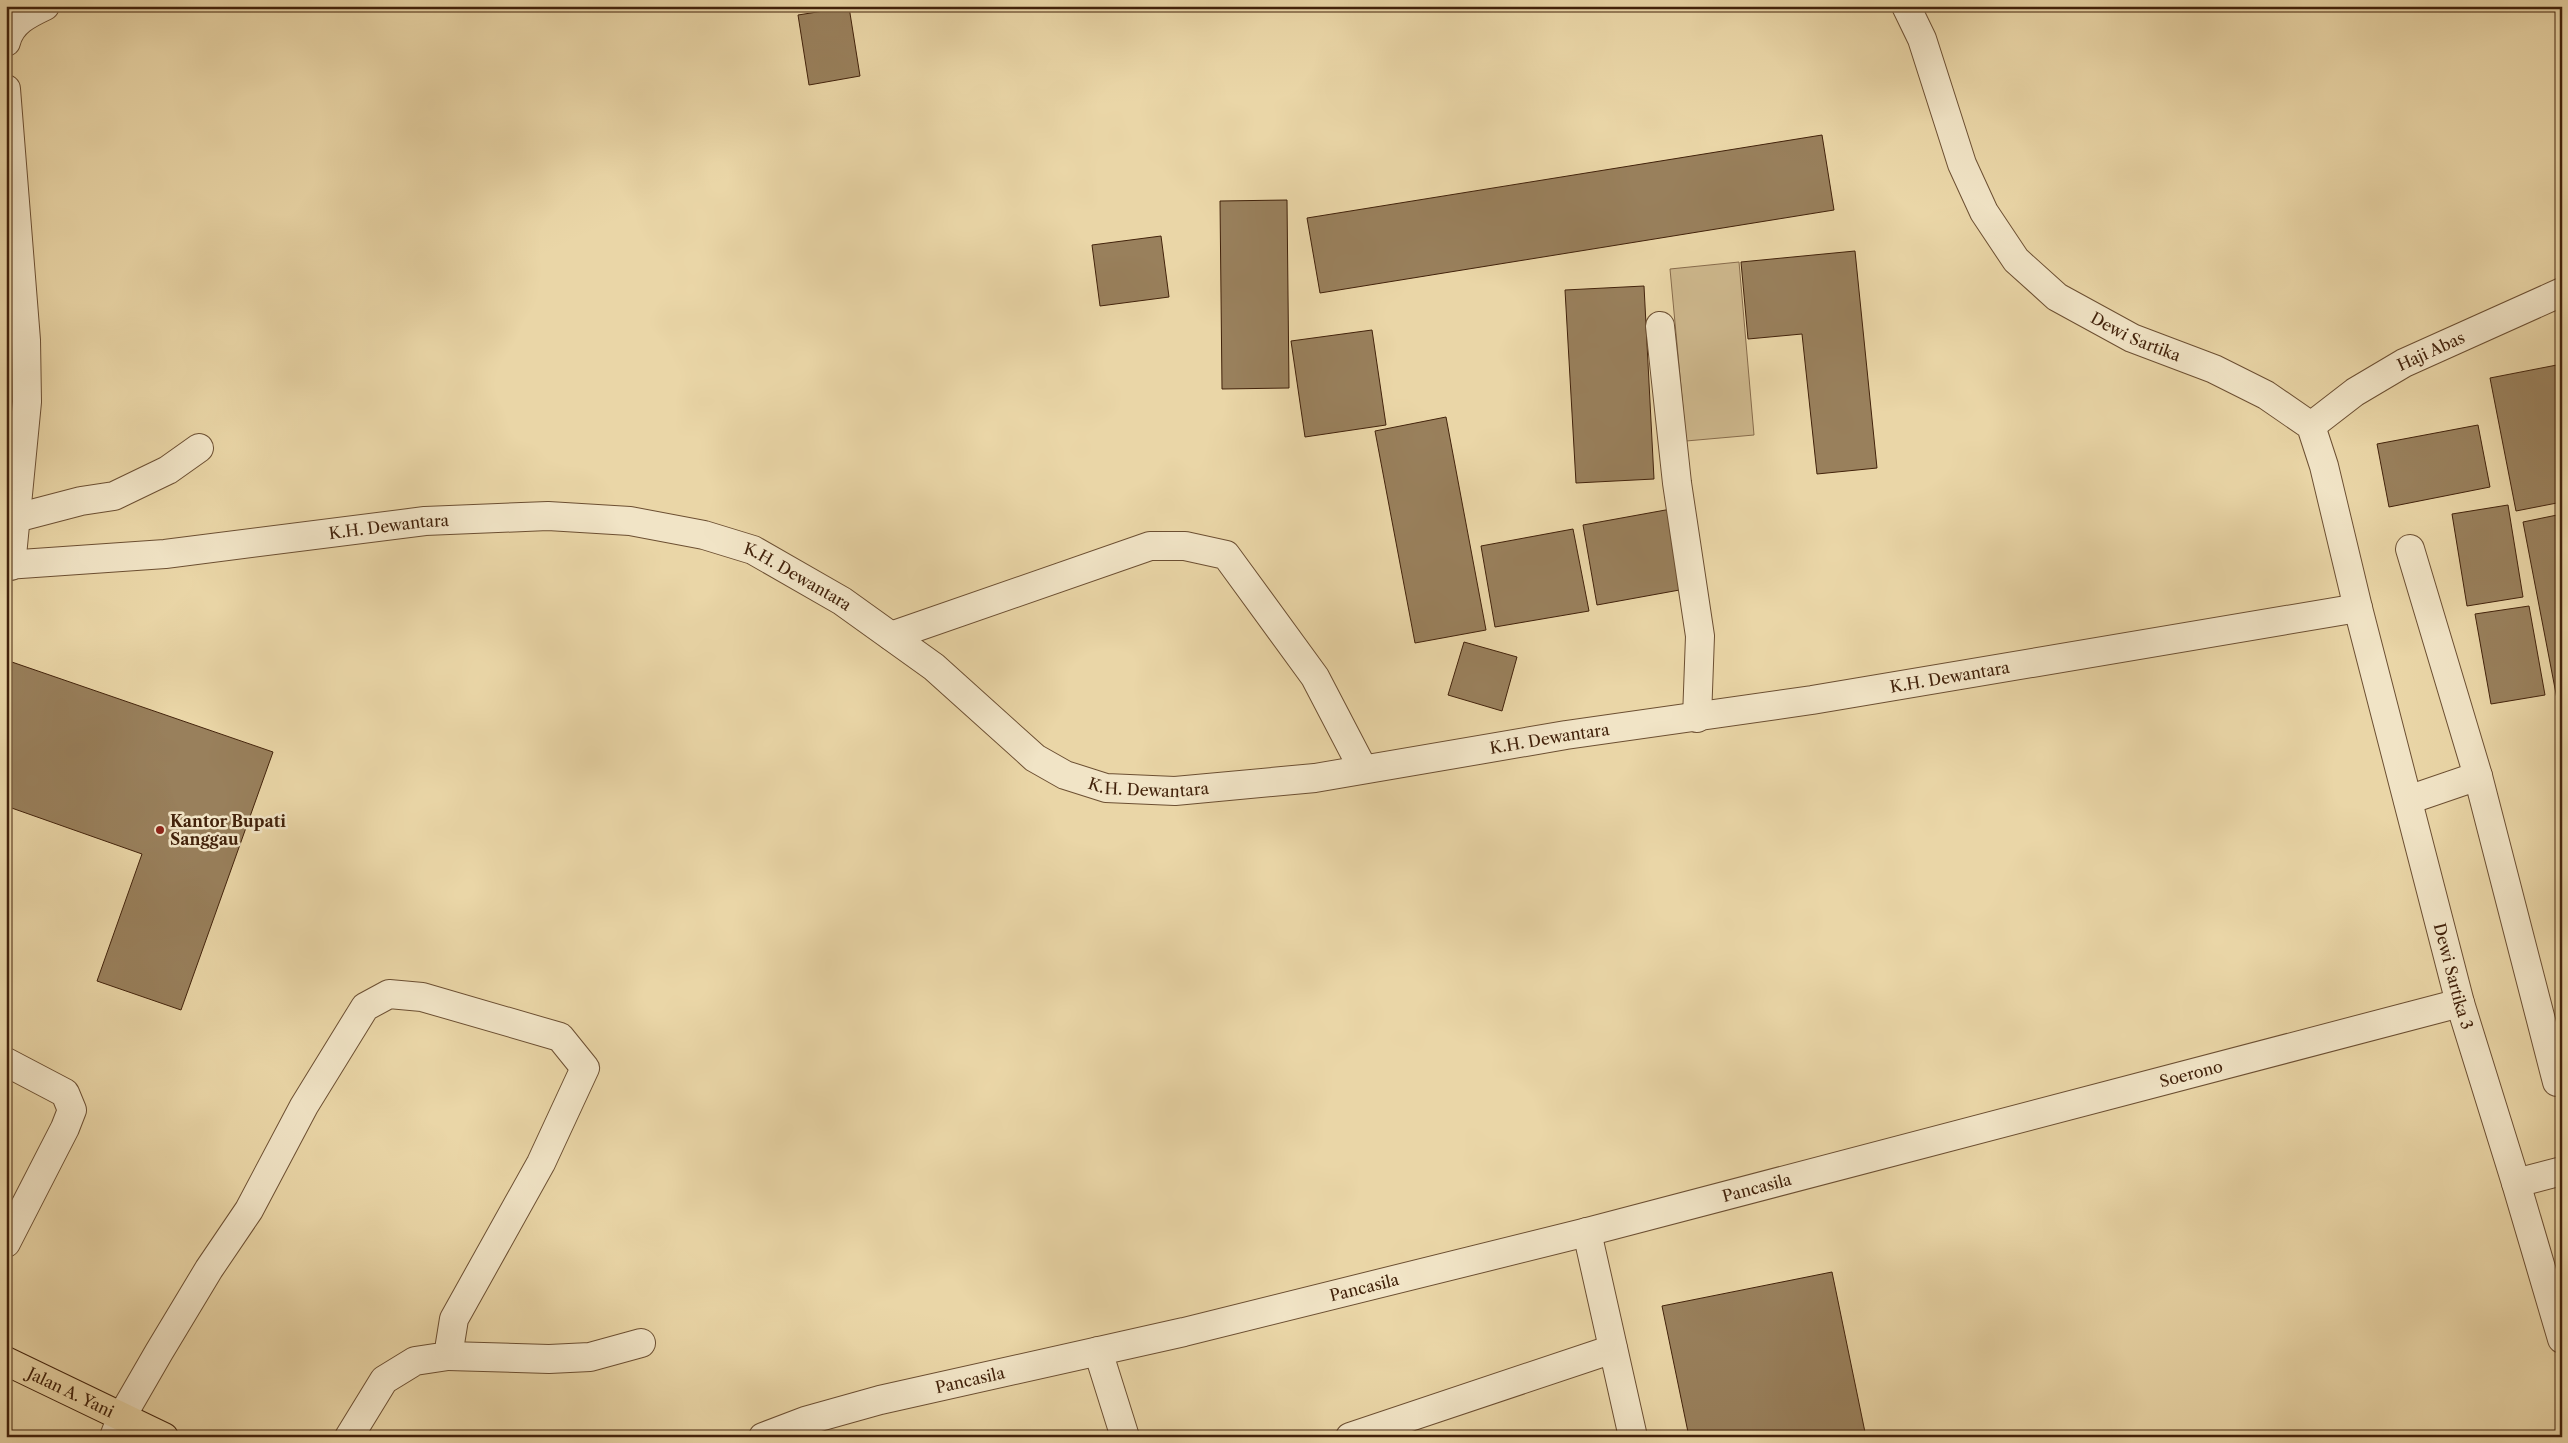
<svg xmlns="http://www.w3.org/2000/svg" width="2568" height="1443" font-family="'Libre Caslon Text',serif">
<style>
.green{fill:#cdb78c;stroke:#886c4c}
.building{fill:#99805c;stroke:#42220b}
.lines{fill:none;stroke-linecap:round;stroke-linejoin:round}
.minor-casing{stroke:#6c4f32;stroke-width:30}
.highway-casing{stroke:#42220b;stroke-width:30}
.minor{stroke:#f1e4c6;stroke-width:28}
.highway{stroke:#ead6a7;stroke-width:28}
.poi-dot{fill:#8f2418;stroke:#f1e4c6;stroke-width:2}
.labels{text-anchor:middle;stroke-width:5;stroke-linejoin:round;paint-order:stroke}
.street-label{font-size:16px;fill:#42220b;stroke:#f1e4c6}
.poi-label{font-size:16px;font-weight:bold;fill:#42220b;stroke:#f1e4c6;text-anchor:start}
</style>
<rect width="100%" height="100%" fill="#ead6a7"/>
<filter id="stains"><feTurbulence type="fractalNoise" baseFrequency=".004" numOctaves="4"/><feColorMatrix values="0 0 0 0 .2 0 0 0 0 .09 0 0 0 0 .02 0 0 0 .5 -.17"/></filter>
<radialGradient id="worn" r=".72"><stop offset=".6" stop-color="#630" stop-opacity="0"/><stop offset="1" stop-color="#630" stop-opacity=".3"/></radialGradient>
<polygon class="green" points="1739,262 1754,435 1686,441 1670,269"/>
<g class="building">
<polygon points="849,7 860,76 809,85 798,15"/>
<polygon points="1822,135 1834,210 1320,293 1307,218"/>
<polygon points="1287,200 1289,388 1222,389 1220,201"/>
<polygon points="1161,236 1169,297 1100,306 1092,245"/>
<polygon points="1855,251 1877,468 1817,474 1802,334 1748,339 1741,262"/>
<polygon points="1644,286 1654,479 1576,483 1565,290"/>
<polygon points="1372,330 1386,425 1305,437 1291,341"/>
<polygon points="2562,364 2562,502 2516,511 2490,378"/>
<polygon points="1446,417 1486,630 1415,643 1375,431"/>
<polygon points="2478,425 2490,487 2389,507 2377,444"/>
<polygon points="2508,505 2523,597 2467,606 2452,514"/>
<polygon points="1671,509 1685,589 1597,605 1583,525"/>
<polygon points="2562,514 2562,725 2523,522"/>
<polygon points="1573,529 1589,611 1495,627 1481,546"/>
<polygon points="2529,606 2545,695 2491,704 2475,614"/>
<polygon points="1464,642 1517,657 1502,711 1448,695"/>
<polygon points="6,660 273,752 181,1010 97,981 142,854 6,806"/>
<polygon points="1832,1272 1866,1437 1689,1437 1662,1306"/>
</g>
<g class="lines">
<defs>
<g id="minor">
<path id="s1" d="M 1906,6 L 1922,39 L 1962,164 L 1984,212 L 2016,260 L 2057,297 L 2132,338 L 2214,369 L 2266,395 L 2311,426 L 2324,466 L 2358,608 L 2460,1003 L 2516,1183 L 2562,1339"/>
<path d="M 6,42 C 11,22 28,14 45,6"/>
<polyline points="6,89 26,340 27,402 11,566"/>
<polyline points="1660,326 1677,483 1700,636 1697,718"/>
<path id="s2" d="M 2311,426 L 2355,392 L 2404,363 L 2562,292"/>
<polyline points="16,518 81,501 114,496 168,470 199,448"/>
<polyline points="2410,549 2478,776"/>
<path id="s3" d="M 6,565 L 165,554 L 425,521 L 548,516 L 630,521 L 704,535 L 753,550 L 842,601 L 934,667 L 1035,758 L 1065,775 L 1106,788 L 1175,791 L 1315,778 L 1566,735 L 1812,700 L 2358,608"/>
<polyline points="891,636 1150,546 1185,546 1226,555 1315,677 1363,769"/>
<polyline points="2408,800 2478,776 2557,1082"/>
<polyline points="6,1062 65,1093 72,1110 65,1128 6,1243"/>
<polyline points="2516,1183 2562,1171"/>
<polyline points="1587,1232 1633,1437"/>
<polyline points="1098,1351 1125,1437"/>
<polyline points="448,1356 549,1359 590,1357 641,1343"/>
<polyline points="114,1437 122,1416 159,1352 209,1269 249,1210 304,1106 365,1007 389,994 422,997 560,1037 585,1068 541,1163 454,1319 448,1356 415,1361 384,1380 349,1437"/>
<path id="s4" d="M 763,1437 L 805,1421 L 880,1400 L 1184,1332 L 1587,1232 L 2460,1003"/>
<polyline points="1350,1437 1613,1349"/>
</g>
<g id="highway">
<path id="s5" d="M 6,1361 L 164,1437"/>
</g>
</defs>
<use href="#minor" class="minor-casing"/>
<use href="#highway" class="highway-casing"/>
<use href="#minor" class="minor"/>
<use href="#highway" class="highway"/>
</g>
<circle class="poi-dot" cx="160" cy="830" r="5"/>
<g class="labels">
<g class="street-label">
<text dy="6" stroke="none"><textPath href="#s1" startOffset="422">Dewi Sartika</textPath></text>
<text dy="6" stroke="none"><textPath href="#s2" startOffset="142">Haji Abas</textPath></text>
<text dy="6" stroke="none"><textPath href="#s3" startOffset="385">K.H. Dewantara</textPath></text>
<text dy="6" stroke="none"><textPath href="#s3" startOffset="805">K.H. Dewantara</textPath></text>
<text dy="6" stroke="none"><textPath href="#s3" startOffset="2035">K.H. Dewantara</textPath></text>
<text dy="6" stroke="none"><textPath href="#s3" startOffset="1630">K.H. Dewantara</textPath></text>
<text dy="6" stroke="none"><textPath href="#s3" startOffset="1225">K.H. Dewantara</textPath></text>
<text dy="6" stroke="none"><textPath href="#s1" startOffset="1188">Dewi Sartika 3</textPath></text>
<text dy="6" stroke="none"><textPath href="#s4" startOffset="1474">Soerono</textPath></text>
<text dy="6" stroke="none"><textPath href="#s4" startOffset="1025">Pancasila</textPath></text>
<text dy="6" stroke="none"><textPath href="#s4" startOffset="620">Pancasila</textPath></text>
<text dy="6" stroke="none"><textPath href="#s4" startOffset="215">Pancasila</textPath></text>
<text dy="6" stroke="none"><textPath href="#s5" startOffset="72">Jalan A. Yani</textPath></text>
</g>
<g class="poi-label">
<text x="170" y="827">Kantor Bupati<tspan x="170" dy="18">Sanggau</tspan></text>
</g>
</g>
<rect width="2568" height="1443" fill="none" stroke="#ead6a7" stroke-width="25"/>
<rect x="8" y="8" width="2553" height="1428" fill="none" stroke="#42220b" stroke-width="2.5"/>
<rect x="12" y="12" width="2543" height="1418" fill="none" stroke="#42220b"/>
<rect width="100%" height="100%" filter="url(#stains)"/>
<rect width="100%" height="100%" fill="url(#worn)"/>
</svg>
